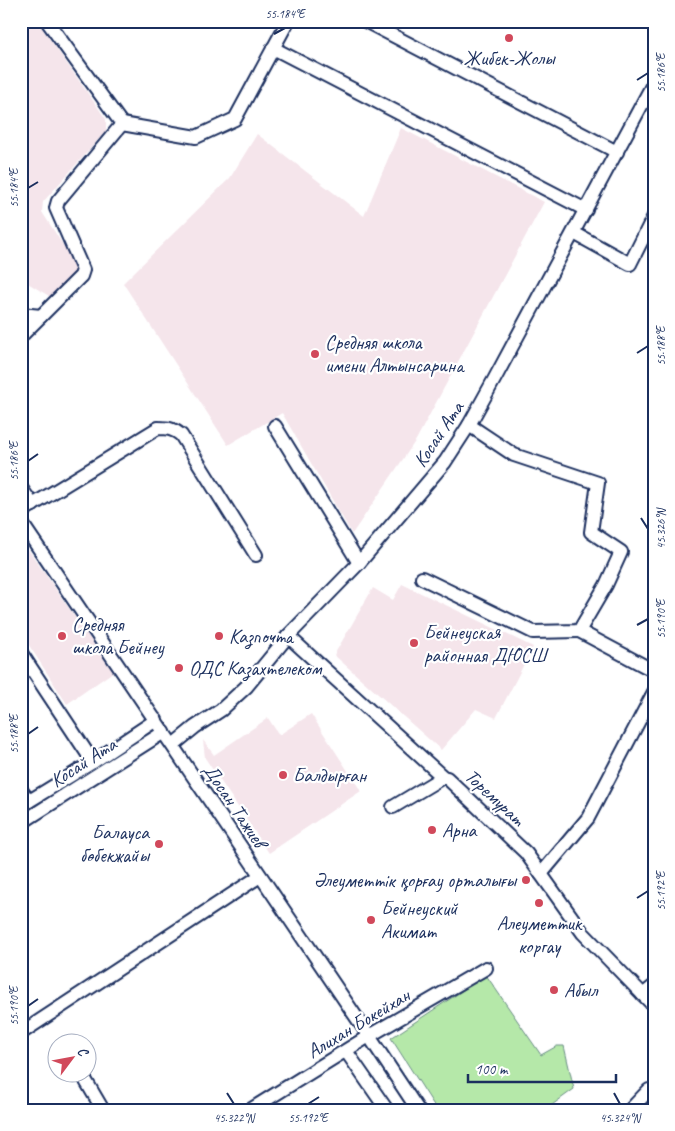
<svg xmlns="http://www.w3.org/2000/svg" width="675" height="1131" font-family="Caveat,sans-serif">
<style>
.built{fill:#f5e5eb}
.green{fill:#b5e8a9;stroke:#688c84}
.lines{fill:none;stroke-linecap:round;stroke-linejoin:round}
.minor-casing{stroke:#1b2f5e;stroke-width:16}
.minor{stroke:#fff;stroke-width:12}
.ticks{fill:none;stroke:#1b2f5e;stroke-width:2}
.poi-dot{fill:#d1495b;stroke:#fff;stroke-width:2}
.labels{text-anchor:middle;stroke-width:4.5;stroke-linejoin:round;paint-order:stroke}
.poi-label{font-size:20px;fill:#1b2f5e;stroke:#fff;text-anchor:start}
.street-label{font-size:20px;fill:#1b2f5e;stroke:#fff}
.neatline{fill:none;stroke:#1b2f5e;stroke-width:2}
.ticks-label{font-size:12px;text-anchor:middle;fill:#1b2f5e}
</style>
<rect width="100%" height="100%" fill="#fff"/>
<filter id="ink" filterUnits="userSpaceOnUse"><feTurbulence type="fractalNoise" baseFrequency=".02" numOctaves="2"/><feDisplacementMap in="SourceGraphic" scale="10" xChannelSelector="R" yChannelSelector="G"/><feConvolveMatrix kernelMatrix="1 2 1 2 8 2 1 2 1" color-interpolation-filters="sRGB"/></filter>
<g filter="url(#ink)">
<g class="built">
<polygon points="21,21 37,21 106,119 106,131 43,202 42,212 79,270 54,299 21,279"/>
<polygon points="401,128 544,202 416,440 352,534 282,413 228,445 123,283 230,178 257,134 364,216"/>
<polygon points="21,539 113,672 67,704 21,633"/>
<polygon points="402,584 533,647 496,718 476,709 441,750 334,655 373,588 393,600"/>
<polygon points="311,714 361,791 269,853 205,758 203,740 214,755 268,718 279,735"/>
</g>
<polygon class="green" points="486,975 541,1055 557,1046 564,1046 574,1089 545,1110 437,1110 391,1038"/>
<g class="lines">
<defs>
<g id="minor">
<polyline points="47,21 122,124"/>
<polyline points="365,21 617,152"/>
<polyline points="273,48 586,210"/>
<polyline points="122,124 196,137 235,119 288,21"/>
<polyline points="574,233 630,264 654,216"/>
<polyline points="21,314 41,316"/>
<polyline points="21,336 81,276 83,270 56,208 58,201 122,124"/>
<polyline points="275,426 359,563"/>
<polyline points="21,488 33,505"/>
<path d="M 21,512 L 158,428 C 168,428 174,429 181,435 L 256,555"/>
<polyline points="21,522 369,1036 418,1110"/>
<polyline points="422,578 533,632 579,631 606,585 621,552 591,532 598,483 514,455 469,425"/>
<polyline points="579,631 654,671"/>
<polyline points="288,636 443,777 447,778 526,853 583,933 654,1006"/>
<polyline points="21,653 93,762"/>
<polyline points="173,745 195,727 221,710 247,686 288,636 359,563 445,462 469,425 495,378 654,82"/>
<polyline points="21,790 29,801"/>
<polyline points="21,806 93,762 156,720"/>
<polyline points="393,807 443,777"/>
<polyline points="21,823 164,732"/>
<polyline points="541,874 588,818 654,692"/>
<polyline points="643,995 654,986"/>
<polyline points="21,1033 260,876"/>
<polyline points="346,1051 387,1110"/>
<polyline points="86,1081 103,1110"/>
<polyline points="250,1110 369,1036 486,968"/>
<polyline points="630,1110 649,1090 654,1092"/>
</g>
</defs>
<use href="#minor" class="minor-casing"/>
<use href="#minor" class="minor"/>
</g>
</g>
<path class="ticks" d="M 274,34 L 285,28M 637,80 L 648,73M 28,188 L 38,182M 637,353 L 648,346M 28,461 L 38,454M 641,518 L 648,529M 637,625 L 648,619M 28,734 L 38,727M 637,898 L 648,891M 28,1006 L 38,999M 227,1093 L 234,1104M 614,1093 L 620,1104M 308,1104 L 319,1097"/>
<g class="poi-dot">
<circle cx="509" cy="38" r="5"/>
<circle cx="315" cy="354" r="5"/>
<circle cx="62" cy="636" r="5"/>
<circle cx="219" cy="636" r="5"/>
<circle cx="414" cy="643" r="5"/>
<circle cx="179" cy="668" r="5"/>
<circle cx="283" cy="775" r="5"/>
<circle cx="432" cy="830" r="5"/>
<circle cx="159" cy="844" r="5"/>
<circle cx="526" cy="880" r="5"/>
<circle cx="539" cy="903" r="5"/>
<circle cx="371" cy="920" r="5"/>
<circle cx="554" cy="990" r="5"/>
</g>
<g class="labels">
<g class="poi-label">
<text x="509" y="65" text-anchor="middle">Жибек-Жолы</text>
<text x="325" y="349">Средняя школа<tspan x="325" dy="23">имени Алтынсарина</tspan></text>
<text x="72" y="631">Средняя<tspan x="72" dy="23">школа Бейнеу</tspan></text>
<text x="424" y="639">Бейнеуская<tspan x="424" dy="23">районная ДЮСШ</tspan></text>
<text x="229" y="643">Казпочта</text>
<text x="189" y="675">ОДС Казахтелеком</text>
<text x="293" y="782">Балдырған</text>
<text x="442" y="837">Арна</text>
<text x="149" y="839" text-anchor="end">Балауса<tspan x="149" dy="23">бөбекжайы</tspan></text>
<text x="516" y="887" text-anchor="end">Әлеуметтік қорғау орталығы</text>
<text x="381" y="915">Бейнеуский<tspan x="381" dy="23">Акимат</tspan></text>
<text x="539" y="930" text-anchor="middle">Алеуметтик<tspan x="539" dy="23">коргау</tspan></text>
<text x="564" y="997">Абыл</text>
</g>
<g class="street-label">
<text transform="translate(438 434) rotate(-56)" y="7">Косай Ата</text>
<text transform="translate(83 762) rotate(-33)" y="7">Косай Ата</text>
<text transform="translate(495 797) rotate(43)" y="7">Торемурат</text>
<text transform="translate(235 805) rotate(56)" y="7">Досан Тажиев</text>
<text transform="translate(358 1023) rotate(-31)" y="7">Алихан Бокейхан</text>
</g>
</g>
<rect width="675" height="1131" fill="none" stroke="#fff" stroke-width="55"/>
<g transform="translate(72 1058) rotate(58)"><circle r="24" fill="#ffffff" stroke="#a4acbf"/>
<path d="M0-4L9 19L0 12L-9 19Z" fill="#d1495b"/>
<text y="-8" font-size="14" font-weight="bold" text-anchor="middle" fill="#1b2f5e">С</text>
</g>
<path d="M468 1074v8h148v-8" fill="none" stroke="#1b2f5e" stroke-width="2.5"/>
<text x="475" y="1074" font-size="15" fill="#1b2f5e" stroke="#ffffff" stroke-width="4" paint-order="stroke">100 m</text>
<rect x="28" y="28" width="620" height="1076" class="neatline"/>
<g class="ticks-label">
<text x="285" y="18">55.184°E</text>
<text transform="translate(661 73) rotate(-90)" y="4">55.186°E</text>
<text transform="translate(14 188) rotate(-90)" y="4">55.184°E</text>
<text transform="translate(661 346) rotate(-90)" y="4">55.188°E</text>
<text transform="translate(14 461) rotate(-90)" y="4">55.186°E</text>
<text transform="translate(661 529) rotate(-90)" y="4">45.326°N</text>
<text transform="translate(661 619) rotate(-90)" y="4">55.190°E</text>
<text transform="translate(14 734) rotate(-90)" y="4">55.188°E</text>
<text transform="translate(661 891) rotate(-90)" y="4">55.192°E</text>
<text transform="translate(14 1006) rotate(-90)" y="4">55.190°E</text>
<text x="234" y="1122">45.322°N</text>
<text x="308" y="1122">55.192°E</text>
<text x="620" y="1122">45.324°N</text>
</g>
</svg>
